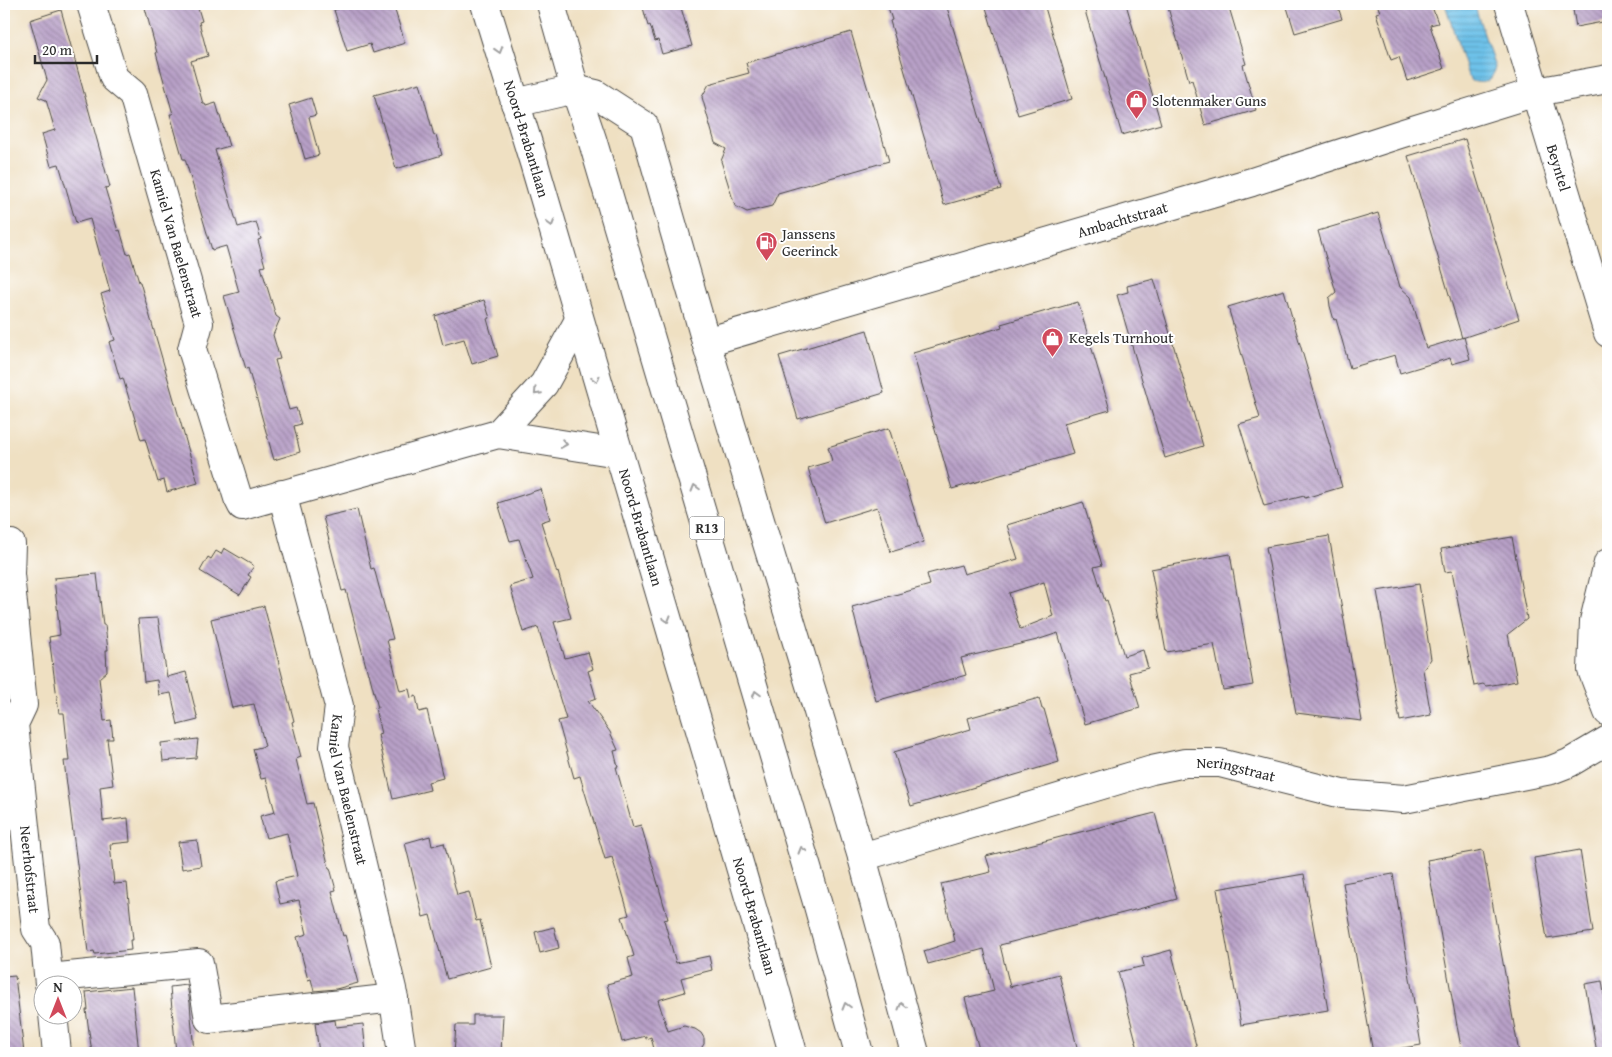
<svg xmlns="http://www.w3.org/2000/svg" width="1612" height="1057" font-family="'Gentium Book Plus',serif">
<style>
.water{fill:url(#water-rules);stroke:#4c768a}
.building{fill:url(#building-back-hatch);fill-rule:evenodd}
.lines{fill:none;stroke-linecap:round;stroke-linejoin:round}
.minor-casing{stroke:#484642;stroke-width:30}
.major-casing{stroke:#484642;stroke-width:30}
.minor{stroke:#fff;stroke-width:28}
.major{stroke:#fff;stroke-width:28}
.oneway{stroke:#a0a0a0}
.labels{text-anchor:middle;stroke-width:4;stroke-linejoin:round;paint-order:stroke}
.shield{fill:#fff;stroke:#6b6b6b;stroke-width:1}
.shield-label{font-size:14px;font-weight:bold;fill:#2b2b2b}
.poi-label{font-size:15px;fill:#2b2b2b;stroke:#fff;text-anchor:start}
.street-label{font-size:15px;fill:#2b2b2b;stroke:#fff}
</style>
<defs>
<pattern id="water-rules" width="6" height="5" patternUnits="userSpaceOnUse" patternTransform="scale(1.25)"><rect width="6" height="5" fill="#6ec2ea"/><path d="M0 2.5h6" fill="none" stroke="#5b9ebe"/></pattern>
<pattern id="building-back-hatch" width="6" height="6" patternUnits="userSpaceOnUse" patternTransform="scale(1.25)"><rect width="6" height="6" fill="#b8a0c7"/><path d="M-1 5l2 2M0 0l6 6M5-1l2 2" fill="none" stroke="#9683a2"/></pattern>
</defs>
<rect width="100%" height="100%" fill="#fff"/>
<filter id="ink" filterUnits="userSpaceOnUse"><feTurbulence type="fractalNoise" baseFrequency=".02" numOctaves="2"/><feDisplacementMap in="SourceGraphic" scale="10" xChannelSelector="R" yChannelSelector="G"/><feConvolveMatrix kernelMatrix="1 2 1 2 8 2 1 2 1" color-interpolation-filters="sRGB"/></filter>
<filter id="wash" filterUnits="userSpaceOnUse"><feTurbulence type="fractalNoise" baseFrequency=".0096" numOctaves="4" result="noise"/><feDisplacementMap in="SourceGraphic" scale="20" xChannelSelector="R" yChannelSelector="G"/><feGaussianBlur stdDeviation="1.12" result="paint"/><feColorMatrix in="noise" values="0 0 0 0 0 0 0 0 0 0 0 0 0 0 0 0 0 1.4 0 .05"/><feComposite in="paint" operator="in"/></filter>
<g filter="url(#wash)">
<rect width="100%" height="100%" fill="#efe0c2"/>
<path class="water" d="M 1445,4 L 1474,4 L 1495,67 C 1492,83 1485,84 1471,81 L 1468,76 Z"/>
<g id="blocks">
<g class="building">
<polygon points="144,4 180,4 182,9 197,5 202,21 199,22 208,56 191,61 203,104 205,104 206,106 216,103 229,146 215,150 238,227 256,222 261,239 258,240 265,266 261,267 276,316 280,319 273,335 280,359 275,360 289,410 296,408 301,424 294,426 300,452 274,460 248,368 246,369 224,296 239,292 226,246 212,250 185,159 183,159 170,114 173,114 156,53 157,53"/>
<polygon points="356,4 393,4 405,43 373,53 370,44 347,51 334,10"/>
<polygon points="642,4 680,4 692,46 662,54 658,40 655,41 650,25 648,26"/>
<polygon points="887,4 946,4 1001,189 944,205 890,21 892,20"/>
<polygon points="985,4 1044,4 1072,99 1018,115"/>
<polygon points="1083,4 1126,4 1161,124 1122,135"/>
<polygon points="1167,4 1228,4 1246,64 1243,65 1256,110 1205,125 1192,80 1189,81"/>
<polygon points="1286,4 1337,4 1342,19 1295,33"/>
<polygon points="1377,4 1431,4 1438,23 1430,25 1444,69 1407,81 1399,57 1391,60 1376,13 1380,12"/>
<polygon points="1572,4 1608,4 1608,21 1576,27"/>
<polygon points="61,10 110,187 105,188 118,231 120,230 127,254 130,253 139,282 140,282 198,483 167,492 164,480 158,482 145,439 141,440 123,378 120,379 109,342 115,340 101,294 110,291 90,219 76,223 59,164 51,166 42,134 55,130 46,100 38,97 47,80 30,20"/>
<polygon points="851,32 889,161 778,193 772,206 747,212 735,206 721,161 726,149 715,143 702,97 709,84 749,73 746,63"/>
<polygon points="420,83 434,136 436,135 442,155 396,169 374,95"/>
<polygon points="311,98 316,115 309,117 319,155 305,159 289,105"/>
<polygon points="1465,139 1519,319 1462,338 1408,156"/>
<polygon points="1378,213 1400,287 1411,297 1426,348 1464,337 1470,359 1452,364 1450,358 1400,373 1395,355 1350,368 1336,319 1334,320 1330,306 1329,298 1336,292 1318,231"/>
<polygon points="1154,279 1203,446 1165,458 1117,295 1128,292 1127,286"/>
<polygon points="1284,290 1342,487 1305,498 1304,496 1264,506 1239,424 1260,418 1228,307"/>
<polygon points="484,300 490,318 487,319 498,356 472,364 464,339 443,345 435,316"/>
<polygon points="1078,302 1110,410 1064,423 1073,454 952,489 913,353 1002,327 1001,324"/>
<polygon points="867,330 884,393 798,419 779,356"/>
<polygon points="889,428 924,542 891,552 877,507 825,523 808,468 832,461 828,447"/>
<polygon points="541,489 550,519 541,522 557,573 558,572 571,618 554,622 565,658 588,652 593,669 588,671 596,698 588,701 610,732 618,750 614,751 618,767 616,767 633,827 641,825 668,919 664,920 676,963 709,956 712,970 681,978 685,992 658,1000 668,1031 684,1026 695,1029 701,1033 704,1038 704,1044 700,1050 695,1053 655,1053 651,1037 646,1039 646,1036 622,1042 607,984 633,977 628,958 634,956 622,917 629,915 612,857 605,859 580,776 574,778 558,721 566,719 538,627 523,632 510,586 533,579 519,539 510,541 498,503"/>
<path d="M 1083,502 L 1102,565 L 1094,567 L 1105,601 L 1107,600 L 1124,656 L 1143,650 L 1148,668 L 1129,673 L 1140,708 L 1085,724 L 1058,633 L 1037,640 L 961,658 L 966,675 L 876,701 L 852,607 L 930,585 L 927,574 L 961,565 L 964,574 L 1018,559 L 1007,525 ZM 1044,582 L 1053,616 L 1020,629 L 1009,593 Z"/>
<polygon points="357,509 371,569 374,568 393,639 387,640 400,691 409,689 411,698 416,696 419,712 427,710 443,778 428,782 430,790 393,799 378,735 381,734 375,708 378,708 369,673 368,674 346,590 342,591 323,517"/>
<polygon points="1329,536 1362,721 1296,713 1266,547"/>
<polygon points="1512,537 1527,619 1508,634 1517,681 1486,686 1483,684 1474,686 1452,571 1445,572 1441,549"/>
<polygon points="224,548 254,566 248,575 251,577 240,595 200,571 208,557 211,559 216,551 221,554"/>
<polygon points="1230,554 1253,685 1223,690 1214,644 1166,652 1151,569"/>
<polygon points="97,574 103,625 105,625 108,650 106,650 107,671 99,678 104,721 111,720 113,739 107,739 113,785 100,787 103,821 128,818 130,842 110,844 114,884 127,883 133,940 130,940 131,950 95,954 94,951 88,952 64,761 69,761 64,713 59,713 49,637 60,635 54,578"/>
<polygon points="1419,584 1431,659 1423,670 1431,715 1400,721 1377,591"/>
<polygon points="264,606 294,721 292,722 301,757 296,759 307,804 313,803 329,868 330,868 336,890 332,891 343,936 345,935 358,983 336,989 314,991 311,979 308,980 297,937 307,934 299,900 280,904 275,881 297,876 287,833 266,838 260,816 275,812 266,778 261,779 253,749 265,746 254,704 232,708 211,619"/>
<polygon points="158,618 167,677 186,672 198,720 178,725 171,693 159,695 157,680 144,682 138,619"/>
<polygon points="1039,698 1042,709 1044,709 1059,762 911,806 894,752 971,729 968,718"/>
<polygon points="198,739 196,758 163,761 161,743"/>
<polygon points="1155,813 1177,899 1000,945 1010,987 1059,974 1078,1051 1068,1053 980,1053 965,998 994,991 984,949 928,964 924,951 955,941 941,884 991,872 986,856"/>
<polygon points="430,836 432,846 444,843 457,895 469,892 476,921 480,920 491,967 447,979 430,915 423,917 405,843"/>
<polygon points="197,840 201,866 182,869 178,842"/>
<polygon points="1483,850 1519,1053 1462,1053 1427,860"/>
<polygon points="1580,850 1593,932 1547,939 1534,858"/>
<polygon points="1304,874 1328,1010 1241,1025 1217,889"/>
<polygon points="1393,874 1421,1045 1373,1053 1343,883"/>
<polygon points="554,927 559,948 540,953 535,932"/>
<polygon points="1171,950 1198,1053 1139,1053 1118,972 1144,966 1142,958"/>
<polygon points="15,976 24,1053 4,1053 4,977"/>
<polygon points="1602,981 1608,1019 1608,1053 1597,1053 1585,984"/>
<polygon points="187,985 190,1003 194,1053 176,1053 170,987"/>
<polygon points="132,987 139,1053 92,1053 86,1010 88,1010 86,992"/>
<polygon points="473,1015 503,1015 501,1053 454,1053 456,1025 473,1025"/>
<polygon points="335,1020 336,1027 363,1024 366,1053 319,1053 315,1023"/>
</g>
</g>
</g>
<g filter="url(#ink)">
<use href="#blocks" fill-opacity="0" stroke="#484642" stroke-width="1"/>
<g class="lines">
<defs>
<g id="minor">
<path id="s1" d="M 91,4 L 114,78 L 133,94 L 199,323 L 192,349 L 238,498 L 242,506 L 498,434 L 618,453"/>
<path id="s2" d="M 1509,4 L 1608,333"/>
<polyline points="575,89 596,94 644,125 706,342 862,857 915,1053"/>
<path id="s3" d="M 706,342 L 1252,182 L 1400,134 L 1536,92 L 1608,79"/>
<polyline points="498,434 544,384 579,320"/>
<path id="s4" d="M 282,494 L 339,706 L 334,747 L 392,989 L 402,1053"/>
<path id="s5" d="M 11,544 L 10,574 L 23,705 L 14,724 L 36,929 L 45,943 L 49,984"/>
<polyline points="1608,563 1594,621 1592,670 1608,712"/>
<path id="s6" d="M 862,857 L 1152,770 L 1185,763 L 1220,763 L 1342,794 L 1404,799 L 1551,770 L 1569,763 L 1608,740"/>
<polyline points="49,978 199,963 209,1019 394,998"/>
<polyline points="53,1014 57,1053"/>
</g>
<g id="major">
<path id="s7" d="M 485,4 L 534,163 L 758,928 L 793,1053"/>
<polyline points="551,4 575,89 592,139 817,902 859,1053"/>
<polyline points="515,103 575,89"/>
</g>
</defs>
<use href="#minor" class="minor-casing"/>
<use href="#major" class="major-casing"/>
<use href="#minor" class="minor"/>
<use href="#major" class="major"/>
</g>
<defs><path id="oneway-chevron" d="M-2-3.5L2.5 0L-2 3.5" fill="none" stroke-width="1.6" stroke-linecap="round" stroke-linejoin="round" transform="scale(1.25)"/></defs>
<g class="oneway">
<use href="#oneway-chevron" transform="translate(499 50) rotate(73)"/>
<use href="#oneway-chevron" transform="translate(551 223) rotate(74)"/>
<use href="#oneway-chevron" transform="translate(596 379) rotate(74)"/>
<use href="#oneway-chevron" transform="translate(537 392) rotate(133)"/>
<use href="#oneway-chevron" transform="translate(564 444) rotate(9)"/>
<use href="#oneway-chevron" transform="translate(695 488) rotate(-106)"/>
<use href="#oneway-chevron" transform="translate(667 619) rotate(74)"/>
<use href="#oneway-chevron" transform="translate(756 694) rotate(-106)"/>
<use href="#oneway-chevron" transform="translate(802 850) rotate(-106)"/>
<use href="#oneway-chevron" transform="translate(846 1006) rotate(-106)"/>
<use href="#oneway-chevron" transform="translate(902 1006) rotate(-105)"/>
</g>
</g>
<defs>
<symbol id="shop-pin" viewBox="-11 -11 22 30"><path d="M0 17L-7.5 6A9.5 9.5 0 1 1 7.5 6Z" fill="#d1495b" stroke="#fff"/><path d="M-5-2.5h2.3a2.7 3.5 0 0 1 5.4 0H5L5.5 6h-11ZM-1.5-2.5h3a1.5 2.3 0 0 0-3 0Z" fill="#fff"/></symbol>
<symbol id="fuel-pin" viewBox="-11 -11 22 30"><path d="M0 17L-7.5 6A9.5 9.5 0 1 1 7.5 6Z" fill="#d1495b" stroke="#fff"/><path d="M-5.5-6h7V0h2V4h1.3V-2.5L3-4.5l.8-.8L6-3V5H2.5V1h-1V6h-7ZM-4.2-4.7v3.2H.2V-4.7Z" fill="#fff"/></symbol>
</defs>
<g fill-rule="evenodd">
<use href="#shop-pin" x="1124" y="88" width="25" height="34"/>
<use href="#fuel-pin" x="754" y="230" width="25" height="34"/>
<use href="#shop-pin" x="1040" y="326" width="25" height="34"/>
</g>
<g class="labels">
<rect class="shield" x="689.5" y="516.5" width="35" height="23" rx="4"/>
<g class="shield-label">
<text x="707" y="533">R13</text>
</g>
<g class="poi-label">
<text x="1152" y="106">Slotenmaker Guns</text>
<text x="782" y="239">Janssens<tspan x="782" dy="17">Geerinck</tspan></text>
<text x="1069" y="343">Kegels Turnhout</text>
</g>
<g class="street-label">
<text dy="5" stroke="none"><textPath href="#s7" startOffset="141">Noord-Brabantlaan</textPath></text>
<text dy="5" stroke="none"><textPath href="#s2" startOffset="171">Beyntel</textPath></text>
<text dy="5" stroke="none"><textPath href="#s3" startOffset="434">Ambachtstraat</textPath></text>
<text dy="5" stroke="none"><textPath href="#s1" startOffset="258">Kamiel Van Baelenstraat</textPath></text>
<text dy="5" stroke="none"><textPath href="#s7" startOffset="546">Noord-Brabantlaan</textPath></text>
<text dy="5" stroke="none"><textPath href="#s6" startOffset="388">Neringstraat</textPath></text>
<text dy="5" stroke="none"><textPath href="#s4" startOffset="305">Kamiel Van Baelenstraat</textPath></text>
<text dy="5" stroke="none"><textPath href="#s5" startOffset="329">Neerhofstraat</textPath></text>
<text dy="5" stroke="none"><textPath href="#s7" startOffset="951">Noord-Brabantlaan</textPath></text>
</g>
</g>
<rect width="1612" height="1057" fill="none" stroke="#fff" stroke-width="20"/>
<g transform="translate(58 1000)"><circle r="24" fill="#ffffff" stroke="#aaaaaa"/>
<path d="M0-4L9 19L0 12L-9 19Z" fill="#d1495b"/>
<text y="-8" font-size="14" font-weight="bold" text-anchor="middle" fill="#2b2b2b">N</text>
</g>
<path d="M35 55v8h62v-8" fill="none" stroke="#2b2b2b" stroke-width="2.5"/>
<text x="42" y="55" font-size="15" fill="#2b2b2b" stroke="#ffffff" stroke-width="4" paint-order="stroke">20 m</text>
</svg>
